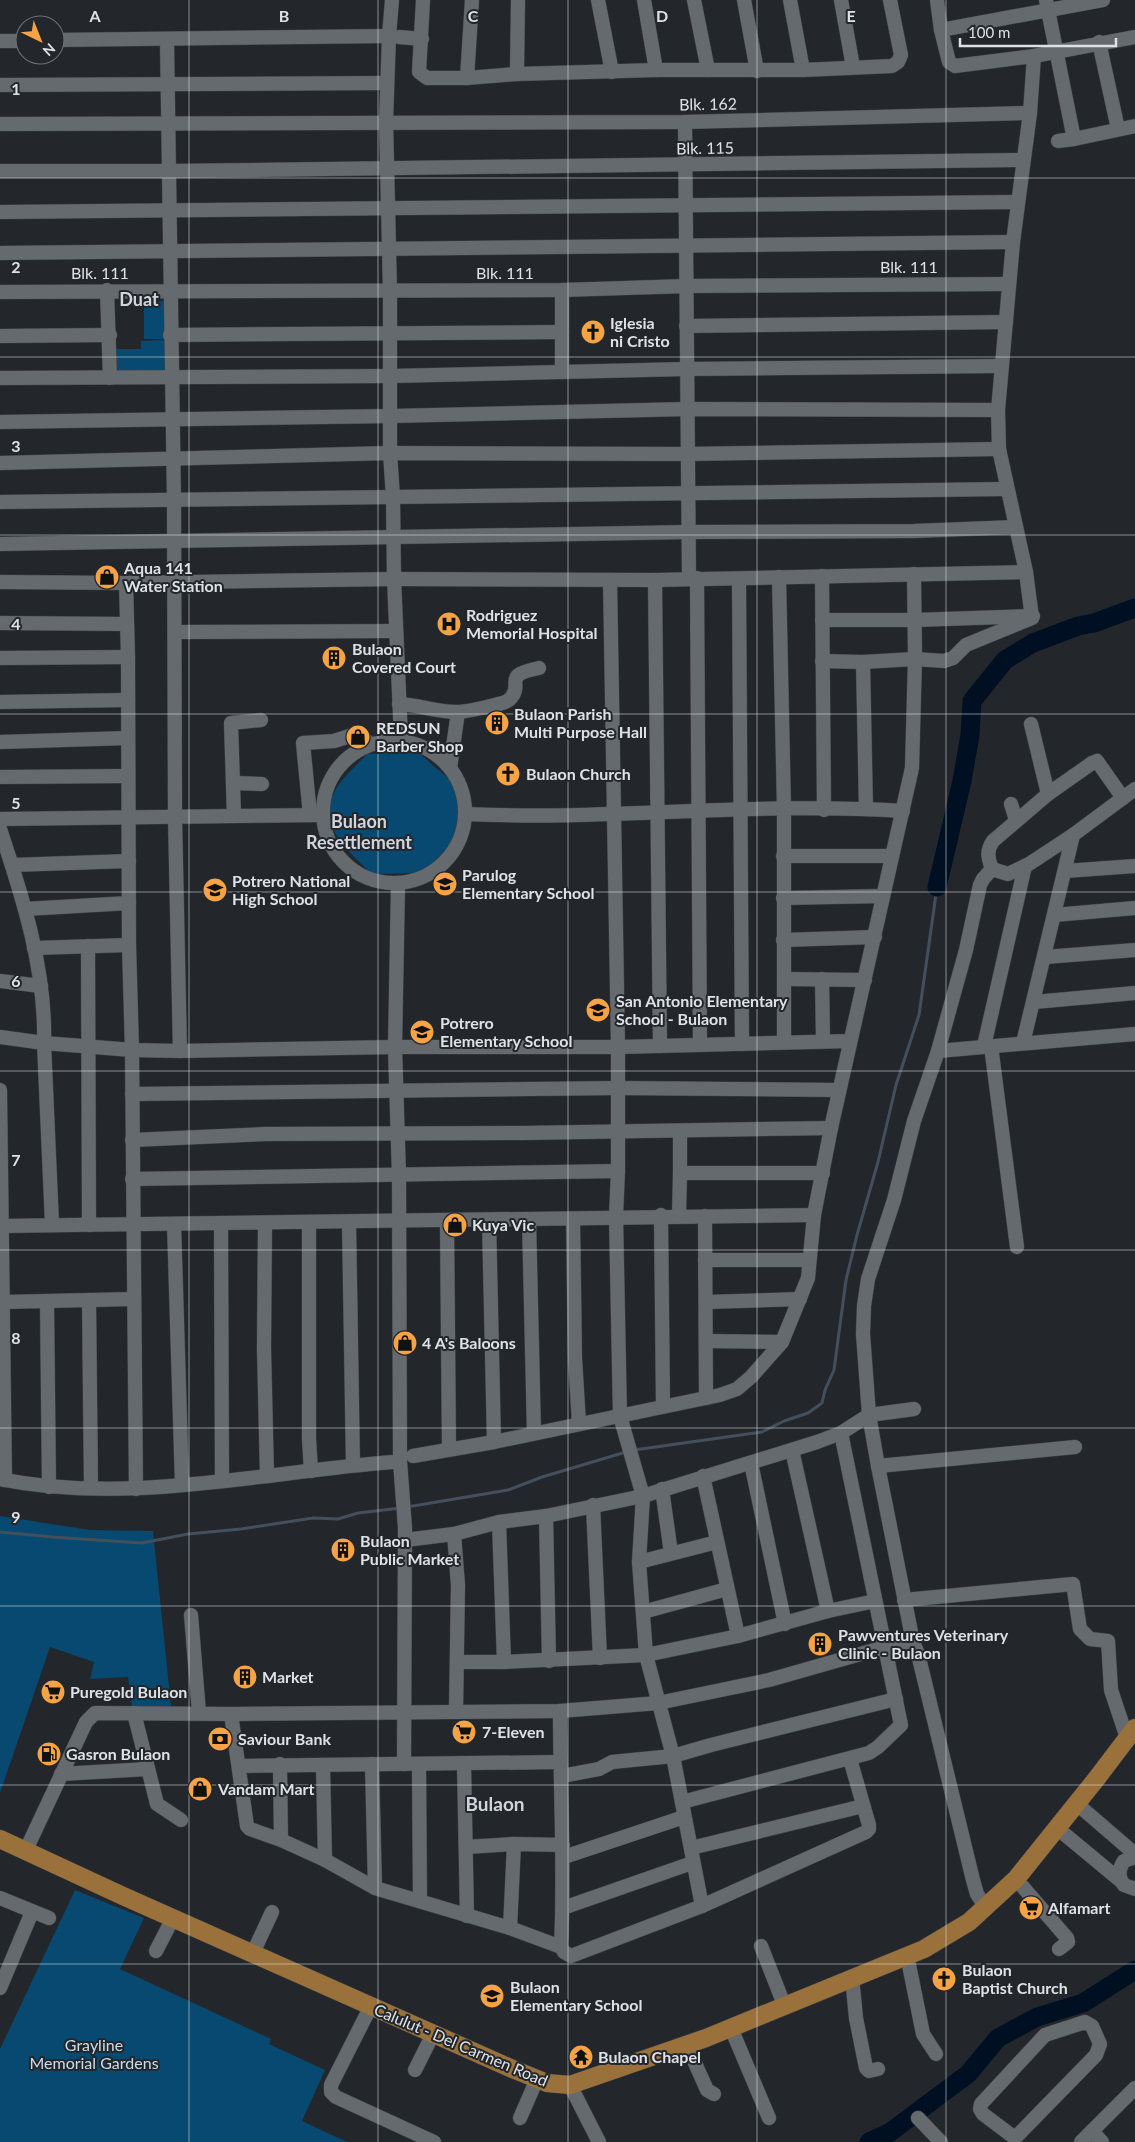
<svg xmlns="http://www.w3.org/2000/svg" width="1135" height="2142" font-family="Lato,sans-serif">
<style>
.green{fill:#074970}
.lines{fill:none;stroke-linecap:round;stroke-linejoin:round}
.stream{stroke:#434f5c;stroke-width:3}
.river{stroke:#001022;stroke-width:19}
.minor-casing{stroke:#3f4245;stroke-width:15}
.major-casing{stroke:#3f4245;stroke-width:19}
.minor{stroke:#656a6f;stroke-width:14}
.major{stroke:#9a713b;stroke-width:18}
.grid{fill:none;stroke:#dfe2e5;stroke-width:1;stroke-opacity:0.55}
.labels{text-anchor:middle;stroke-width:4;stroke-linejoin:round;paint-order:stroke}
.street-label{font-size:16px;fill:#dfe2e5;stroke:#23272b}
.poi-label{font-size:16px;font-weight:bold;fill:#dfe2e5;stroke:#23272b;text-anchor:start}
.park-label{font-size:16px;fill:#c9dded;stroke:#23272b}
.neighbourhood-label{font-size:18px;font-weight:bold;fill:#d0d6db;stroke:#23272b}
.quarter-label{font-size:19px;font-weight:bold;fill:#d0d6db;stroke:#23272b}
.grid-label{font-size:16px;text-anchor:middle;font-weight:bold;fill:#dfe2e5;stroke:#23272b;stroke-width:4;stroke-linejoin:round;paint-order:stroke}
</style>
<rect width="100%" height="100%" fill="#23272b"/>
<g class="green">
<polygon points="164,301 164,339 144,339 144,302"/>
<polygon points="166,340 166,374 114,375 114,349 141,349 141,341"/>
<path d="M 395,752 L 420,754 L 457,786 L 458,837 L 423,873 L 372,874 C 348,851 315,825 336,789 C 343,777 357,765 367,754 Z"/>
<polygon points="0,1516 90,1530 153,1531 171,1706 132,1707 128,1677 90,1679 94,1662 50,1647 0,1793"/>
<polygon points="75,1890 144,1918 120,1969 271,2039 269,2044 325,2070 302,2121 347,2142 0,2142 0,2049"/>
</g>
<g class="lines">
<g class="stream">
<polyline points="634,1450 762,1432 784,1421 808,1413 822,1403 825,1390 834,1370 846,1280 857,1235 878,1162 896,1085 919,1015 937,887"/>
<polyline points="407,1507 508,1490 542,1477 626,1452"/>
<polyline points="0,1532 52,1537 142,1543 188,1534 241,1529 313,1518 338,1519 358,1513 401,1508"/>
</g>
<g class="river">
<polyline points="937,887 962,781 970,735 972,701 1005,660 1033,643 1078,626 1094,623 1135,608"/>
<polyline points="869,2142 889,2133 968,2074 998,2038 1037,2017 1083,2003 1135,1970"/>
</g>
<defs>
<g id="minor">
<polyline points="392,0 389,36 386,121 390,291 390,453 393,497 394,579 401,738"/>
<polyline points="423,0 419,72 427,78 467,78 517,74 656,70 803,70 892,66 898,62 901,55 890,0"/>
<polyline points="598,0 612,72"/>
<polyline points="644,0 656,70"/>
<polyline points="694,0 708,70"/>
<polyline points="744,0 757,71"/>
<polyline points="790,0 803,70"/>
<polyline points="841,0 853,67"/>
<polyline points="937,0 941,30 949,62 955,66 1034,56 1135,37"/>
<polyline points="1046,0 1074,139 1135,126"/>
<polyline points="941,30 1103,0"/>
<polyline points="399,37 422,39"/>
<polyline points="55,40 389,36"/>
<polyline points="167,40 174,500 175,817 180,1051"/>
<polyline points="0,41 25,41"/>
<polyline points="1099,42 1118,129"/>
<polyline points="517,74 518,0"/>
<polyline points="467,78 472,0"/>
<polyline points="0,85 387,83"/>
<polyline points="685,122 689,578"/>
<polyline points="0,124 685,122 1030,113"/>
<polyline points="1058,141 1074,139"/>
<polyline points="0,171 170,171 1023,160"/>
<polyline points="0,212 1017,202"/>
<polyline points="0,253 1013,242"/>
<polyline points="107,290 110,378"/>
<polyline points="562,290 562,372"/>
<polyline points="0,292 562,290 687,286 1009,284"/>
<polyline points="686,326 1006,322"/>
<polyline points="170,335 562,332"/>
<polyline points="0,336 110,335"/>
<polyline points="0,378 391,376 686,369 1001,366"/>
<polyline points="0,422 391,416 688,409 998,410"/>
<polyline points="0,463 390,453 687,454 999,449"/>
<polyline points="0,502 1006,489"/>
<polyline points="0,544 689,532 914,531 1016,527"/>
<polyline points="822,576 824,810"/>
<polyline points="779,577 784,809 784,1042"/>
<polyline points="697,578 700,1044"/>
<polyline points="739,579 742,1044"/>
<polyline points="610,580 618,1047 618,1171 616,1216 620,1416 643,1496 639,1562 646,1655 673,1756 702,1906"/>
<polyline points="655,580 660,1046"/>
<polyline points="0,582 126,583 394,579 655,580 1026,572"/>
<polyline points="126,583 128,657 129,945 132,1050 136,1489"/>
<polyline points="822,620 915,620 1033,616"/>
<polyline points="0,623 126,624"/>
<polyline points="175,632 395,631"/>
<polyline points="0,658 128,657"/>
<polyline points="822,661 863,662 915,659 944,661 953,658 966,645 1032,618 1026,572 999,449 998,410 1013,242 1030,113 1034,56"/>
<polyline points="863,662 866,809"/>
<polyline points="0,702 128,700"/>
<path d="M 399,704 C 419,705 438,712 457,712 C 464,712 506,704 509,700 C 526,683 499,676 539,668"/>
<polyline points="1031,724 1048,794"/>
<circle cx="394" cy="812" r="71"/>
<polyline points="0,742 128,738"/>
<polyline points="450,768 458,712"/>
<polyline points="0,777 128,776"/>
<polyline points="233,783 262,784"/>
<polyline points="1011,804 1016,820"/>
<path d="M 465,814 C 611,821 757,801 903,811"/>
<polyline points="310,815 303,743 334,741 356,734 362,736 369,744"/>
<polyline points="234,816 231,723 261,720"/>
<polyline points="0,819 322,815"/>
<path d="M 0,829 C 23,898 46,970 44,1043 L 52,1224"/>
<polyline points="783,856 892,856"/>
<polyline points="12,865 129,861"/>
<path d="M 992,869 C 988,858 986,851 993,841 L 1048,794 L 1092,763 L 1097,761 L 1123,798"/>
<polyline points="1065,871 1135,866"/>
<polyline points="398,885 395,1047 399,1176 400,1461 405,1528 404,1764"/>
<polyline points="783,898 883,896"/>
<polyline points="25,909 129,903"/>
<polyline points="1054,915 1135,908"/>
<polyline points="783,940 875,937"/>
<polyline points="88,946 89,1225"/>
<polyline points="34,948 129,945"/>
<polyline points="1045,957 1135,950"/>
<polyline points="784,979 865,980"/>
<polyline points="822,979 823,1040"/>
<polyline points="0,981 41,986"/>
<polyline points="1034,1002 1135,993"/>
<polyline points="0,1037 44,1043 132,1050 180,1051 395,1047 618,1047 850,1041"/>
<polyline points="1023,1043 1073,835"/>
<polyline points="984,1046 1025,866"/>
<polyline points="991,1046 1017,1247"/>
<polyline points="938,1051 1135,1034"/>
<polyline points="0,1090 5,1480"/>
<polyline points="132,1094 617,1088 839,1090"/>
<polyline points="680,1131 680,1173"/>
<polyline points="132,1140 266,1134 523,1133 831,1128"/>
<polyline points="132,1179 618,1171"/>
<polyline points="661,1215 663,1406"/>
<polyline points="679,1216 680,1173 823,1173"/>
<polyline points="705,1216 706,1398"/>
<polyline points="573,1219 575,1358 579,1424"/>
<polyline points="489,1220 494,1442"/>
<polyline points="529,1220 534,1433"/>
<polyline points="447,1221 449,1449"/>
<polyline points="309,1222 309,1439 311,1471"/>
<polyline points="349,1222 353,1465"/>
<polyline points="221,1223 222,1480"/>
<polyline points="265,1223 264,1348 267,1476"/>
<polyline points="174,1224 182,1484"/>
<polyline points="0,1226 814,1215"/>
<polyline points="705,1260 809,1260"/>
<polyline points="89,1300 91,1488"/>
<polyline points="47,1301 49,1487"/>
<polyline points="3,1302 134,1299"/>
<polyline points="706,1302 800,1299"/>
<polyline points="706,1341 782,1342"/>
<polyline points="792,1450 828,1611"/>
<polyline points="413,1456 494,1442 720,1395 737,1389 751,1377 782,1342 808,1278 814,1215 831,1128 912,768 915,659 914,574"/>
<polyline points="751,1463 785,1624"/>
<polyline points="878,1466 1075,1447"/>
<polyline points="703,1476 738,1636"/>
<path d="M 0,1479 C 130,1505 263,1472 393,1462"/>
<polyline points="662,1489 671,1553"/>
<polyline points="593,1505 600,1658"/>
<polyline points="546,1516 549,1661"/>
<polyline points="499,1522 504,1662"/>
<polyline points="454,1534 458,1585 456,1711"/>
<polyline points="405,1540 454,1534 499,1522 546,1516 643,1496 817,1442 841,1433 869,1415 914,1409"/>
<polyline points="639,1562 717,1542"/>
<polyline points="904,1600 1073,1584 1080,1629 1090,1639 1108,1641 1111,1690 1127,1738"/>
<polyline points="643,1612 727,1589"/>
<polyline points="191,1615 199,1713"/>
<polyline points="457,1662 504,1662 646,1655 738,1636 828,1611 875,1601"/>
<path d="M 560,1711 C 560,1790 565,1868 561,1947"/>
<polyline points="134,1713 157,1804 181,1820"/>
<polyline points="231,1714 247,1826 250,1829 281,1840 325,1860 375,1888 510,1928 561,1947 564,1952 571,1956 702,1906 866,1832 869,1829 869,1825 850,1759"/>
<polyline points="280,1764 281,1840"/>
<polyline points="372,1764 375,1888"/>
<polyline points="464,1764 467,1916"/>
<polyline points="323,1765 325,1860"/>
<polyline points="419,1765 420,1901"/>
<polyline points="239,1766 560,1762"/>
<polyline points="61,1774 148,1769"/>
<polyline points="562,1776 599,1769 612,1762 673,1756 711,1745 896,1699"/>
<polyline points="682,1802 869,1753 878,1747 901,1725 841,1433"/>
<polyline points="1077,1804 1135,1854"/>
<polyline points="1057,1828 1121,1881"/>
<polyline points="466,1847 514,1844 563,1845"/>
<polyline points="691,1848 863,1806"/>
<polyline points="25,1852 86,1722 95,1713 231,1714 560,1711 658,1703 769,1680 885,1647 913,1642"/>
<polyline points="564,1857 684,1817"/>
<path d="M 1135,1857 L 1124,1861 C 1118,1870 1118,1877 1124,1885 L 1135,1889"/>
<polyline points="1016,1879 1067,1938 1068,1942 1059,1949"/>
<polyline points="0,1898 49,1918"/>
<polyline points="563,1908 692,1863"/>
<polyline points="986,1908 977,1894 973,1880 918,1654 913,1642 878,1466 869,1415 863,1334 864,1306 868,1279 894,1200 914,1121 938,1051 966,950 980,885 983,879 992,869 1008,874 1029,864 1073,835 1135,789"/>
<polyline points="510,1928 514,1844"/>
<polyline points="761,1946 785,2007"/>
<polyline points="156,1951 173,1918"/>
<polyline points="252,1955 272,1912"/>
<polyline points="907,1955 923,2034 936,2054"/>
<polyline points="852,1977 856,2018 866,2068 869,2071 878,2069"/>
<polyline points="0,1988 32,1912"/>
<polyline points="371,2006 331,2085 331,2092 336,2097 434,2142"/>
<polygon points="1085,2022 1092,2026 1100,2044 1096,2055 1015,2138 983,2114 980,2109 981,2104 1045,2035"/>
<polyline points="731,2028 769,2118"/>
<polyline points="687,2045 707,2090 714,2094"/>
<polyline points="415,2070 433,2034"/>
<polyline points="570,2085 599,2142"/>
<polyline points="520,2118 537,2079"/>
<polyline points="918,2118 941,2142"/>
<polyline points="1092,2131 1102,2142"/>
<polyline points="1081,2142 1135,2088"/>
</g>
<polyline id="major" points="0,1839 123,1896 515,2070 547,2083 570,2085 706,2038 924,1949 969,1922 1016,1879 1097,1778 1135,1728"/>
</defs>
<use href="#minor" class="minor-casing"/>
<use href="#major" class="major-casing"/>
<use href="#minor" class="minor"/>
<use href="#major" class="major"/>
</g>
<path class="grid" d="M 189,0 L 189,2142M 378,0 L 378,2142M 568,0 L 568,2142M 757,0 L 757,2142M 946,0 L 946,2142M 0,178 L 1135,178M 0,357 L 1135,357M 0,535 L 1135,535M 0,714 L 1135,714M 0,892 L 1135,892M 0,1071 L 1135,1071M 0,1250 L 1135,1250M 0,1428 L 1135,1428M 0,1606 L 1135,1606M 0,1785 L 1135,1785M 0,1964 L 1135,1964"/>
<defs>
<symbol id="church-disc" viewBox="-11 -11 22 22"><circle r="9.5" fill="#f5a345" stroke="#23272b"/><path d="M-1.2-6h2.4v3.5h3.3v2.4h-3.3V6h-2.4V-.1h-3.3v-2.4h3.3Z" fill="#111"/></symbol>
<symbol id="shop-disc" viewBox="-11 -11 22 22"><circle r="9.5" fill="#f5a345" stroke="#23272b"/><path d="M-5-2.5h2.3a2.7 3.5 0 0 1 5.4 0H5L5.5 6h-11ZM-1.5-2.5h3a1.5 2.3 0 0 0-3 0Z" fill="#111"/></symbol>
<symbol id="hospital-disc" viewBox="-11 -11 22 22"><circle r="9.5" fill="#f5a345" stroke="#23272b"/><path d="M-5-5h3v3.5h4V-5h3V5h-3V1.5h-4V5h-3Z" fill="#111"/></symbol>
<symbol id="building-disc" viewBox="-11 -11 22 22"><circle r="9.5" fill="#f5a345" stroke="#23272b"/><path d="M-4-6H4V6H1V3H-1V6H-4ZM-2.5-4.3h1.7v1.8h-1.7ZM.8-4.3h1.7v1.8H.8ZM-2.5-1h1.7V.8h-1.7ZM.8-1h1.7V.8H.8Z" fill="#111"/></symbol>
<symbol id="school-disc" viewBox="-11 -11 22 22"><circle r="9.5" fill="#f5a345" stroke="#23272b"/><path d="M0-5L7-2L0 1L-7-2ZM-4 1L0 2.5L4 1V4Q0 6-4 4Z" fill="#111"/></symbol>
<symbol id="supermarket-disc" viewBox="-11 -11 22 22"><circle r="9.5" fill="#f5a345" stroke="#23272b"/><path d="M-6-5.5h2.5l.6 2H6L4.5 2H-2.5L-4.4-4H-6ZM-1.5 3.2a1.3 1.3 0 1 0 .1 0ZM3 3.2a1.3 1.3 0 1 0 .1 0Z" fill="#111"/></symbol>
<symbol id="bank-disc" viewBox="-11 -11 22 22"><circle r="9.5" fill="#f5a345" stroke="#23272b"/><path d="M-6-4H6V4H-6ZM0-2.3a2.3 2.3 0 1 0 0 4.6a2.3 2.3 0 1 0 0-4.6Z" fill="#111"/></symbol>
<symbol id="fuel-disc" viewBox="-11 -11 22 22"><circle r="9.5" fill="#f5a345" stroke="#23272b"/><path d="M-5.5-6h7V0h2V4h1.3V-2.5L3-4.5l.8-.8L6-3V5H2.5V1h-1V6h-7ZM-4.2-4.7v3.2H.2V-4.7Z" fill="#111"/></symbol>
<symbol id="temple-disc" viewBox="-11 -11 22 22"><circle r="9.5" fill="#f5a345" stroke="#23272b"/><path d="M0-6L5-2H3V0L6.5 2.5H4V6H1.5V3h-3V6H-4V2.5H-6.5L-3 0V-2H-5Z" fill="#111"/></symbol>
</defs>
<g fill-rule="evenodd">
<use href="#church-disc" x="579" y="318" width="28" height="28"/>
<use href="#shop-disc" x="93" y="563" width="28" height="28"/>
<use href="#hospital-disc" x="435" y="610" width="28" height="28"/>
<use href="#building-disc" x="320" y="644" width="28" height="28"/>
<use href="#building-disc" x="483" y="709" width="28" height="28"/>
<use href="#shop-disc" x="344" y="723" width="28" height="28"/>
<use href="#church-disc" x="494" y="760" width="28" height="28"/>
<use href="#school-disc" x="431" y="870" width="28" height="28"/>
<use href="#school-disc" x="201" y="876" width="28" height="28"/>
<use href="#school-disc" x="584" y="996" width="28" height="28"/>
<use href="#school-disc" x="408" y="1018" width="28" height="28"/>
<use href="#shop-disc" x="441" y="1211" width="28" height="28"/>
<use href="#shop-disc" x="391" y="1329" width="28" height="28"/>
<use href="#building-disc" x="329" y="1536" width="28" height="28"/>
<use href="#building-disc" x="806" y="1630" width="28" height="28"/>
<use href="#building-disc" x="231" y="1663" width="28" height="28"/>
<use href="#supermarket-disc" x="39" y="1678" width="28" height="28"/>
<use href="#supermarket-disc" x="450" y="1718" width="28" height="28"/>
<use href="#bank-disc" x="206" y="1725" width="28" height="28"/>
<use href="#fuel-disc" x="35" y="1740" width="28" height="28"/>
<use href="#shop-disc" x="186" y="1775" width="28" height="28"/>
<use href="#supermarket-disc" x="1017" y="1894" width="28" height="28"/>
<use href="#church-disc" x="930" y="1965" width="28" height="28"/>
<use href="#school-disc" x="478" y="1982" width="28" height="28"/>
<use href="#temple-disc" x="567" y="2043" width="28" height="28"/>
</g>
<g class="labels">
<g class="street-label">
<text transform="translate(708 104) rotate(-1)" y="6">Blk. 162</text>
<text transform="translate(705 148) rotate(-1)" y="6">Blk. 115</text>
<text x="909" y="273">Blk. 111</text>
<text x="100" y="279">Blk. 111</text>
<text x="505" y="279">Blk. 111</text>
<text transform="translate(461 2045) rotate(23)" y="6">Calulut - Del Carmen Road</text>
</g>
<g class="poi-label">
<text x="610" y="329">Iglesia<tspan x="610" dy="18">ni Cristo</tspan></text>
<text x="124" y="574">Aqua 141<tspan x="124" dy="18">Water Station</tspan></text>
<text x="466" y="621">Rodriguez<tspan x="466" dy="18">Memorial Hospital</tspan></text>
<text x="352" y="655">Bulaon<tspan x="352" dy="18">Covered Court</tspan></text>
<text x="514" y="720">Bulaon Parish<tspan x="514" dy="18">Multi Purpose Hall</tspan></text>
<text x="376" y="734">REDSUN<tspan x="376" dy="18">Barber Shop</tspan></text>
<text x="526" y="780">Bulaon Church</text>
<text x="462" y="881">Parulog<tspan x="462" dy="18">Elementary School</tspan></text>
<text x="232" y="887">Potrero National<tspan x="232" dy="18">High School</tspan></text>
<text x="616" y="1007">San Antonio Elementary<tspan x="616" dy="18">School - Bulaon</tspan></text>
<text x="440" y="1029">Potrero<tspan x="440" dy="18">Elementary School</tspan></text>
<text x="472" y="1231">Kuya Vic</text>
<text x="422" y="1349">4 A's Baloons</text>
<text x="360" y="1547">Bulaon<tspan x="360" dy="18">Public Market</tspan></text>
<text x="838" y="1641">Pawventures Veterinary<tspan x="838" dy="18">Clinic - Bulaon</tspan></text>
<text x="262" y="1683">Market</text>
<text x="70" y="1698">Puregold Bulaon</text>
<text x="482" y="1738">7-Eleven</text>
<text x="238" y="1745">Saviour Bank</text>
<text x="66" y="1760">Gasron Bulaon</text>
<text x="218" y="1795">Vandam Mart</text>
<text x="1048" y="1914">Alfamart</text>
<text x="962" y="1976">Bulaon<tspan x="962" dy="18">Baptist Church</tspan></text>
<text x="510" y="1993">Bulaon<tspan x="510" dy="18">Elementary School</tspan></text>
<text x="598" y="2063">Bulaon Chapel</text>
</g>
<g class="park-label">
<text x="94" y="2051">Grayline<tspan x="94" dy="18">Memorial Gardens</tspan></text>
</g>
<g class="neighbourhood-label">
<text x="139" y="306">Duat</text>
<text x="359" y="828">Bulaon<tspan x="359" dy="21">Resettlement</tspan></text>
</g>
<g class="quarter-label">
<text x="495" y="1811">Bulaon</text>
</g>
</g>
<g class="grid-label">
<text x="95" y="22">A</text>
<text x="284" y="22">B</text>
<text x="473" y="22">C</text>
<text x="662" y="22">D</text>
<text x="851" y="22">E</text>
<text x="16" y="95">1</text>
<text x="16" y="273">2</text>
<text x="16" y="452">3</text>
<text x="16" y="630">4</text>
<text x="16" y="809">5</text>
<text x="16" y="987">6</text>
<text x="16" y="1166">7</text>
<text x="16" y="1344">8</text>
<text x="16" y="1523">9</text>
</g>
<g transform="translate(40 40) rotate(137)"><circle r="24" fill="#23272b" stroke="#6e7275"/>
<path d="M0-4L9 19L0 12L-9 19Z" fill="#f5a345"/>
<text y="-8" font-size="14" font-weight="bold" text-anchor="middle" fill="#dfe2e5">N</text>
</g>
<path d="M960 38v8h156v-8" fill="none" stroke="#dfe2e5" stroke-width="2.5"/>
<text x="968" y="38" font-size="15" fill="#dfe2e5" stroke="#23272b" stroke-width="4" paint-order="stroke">100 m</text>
</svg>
